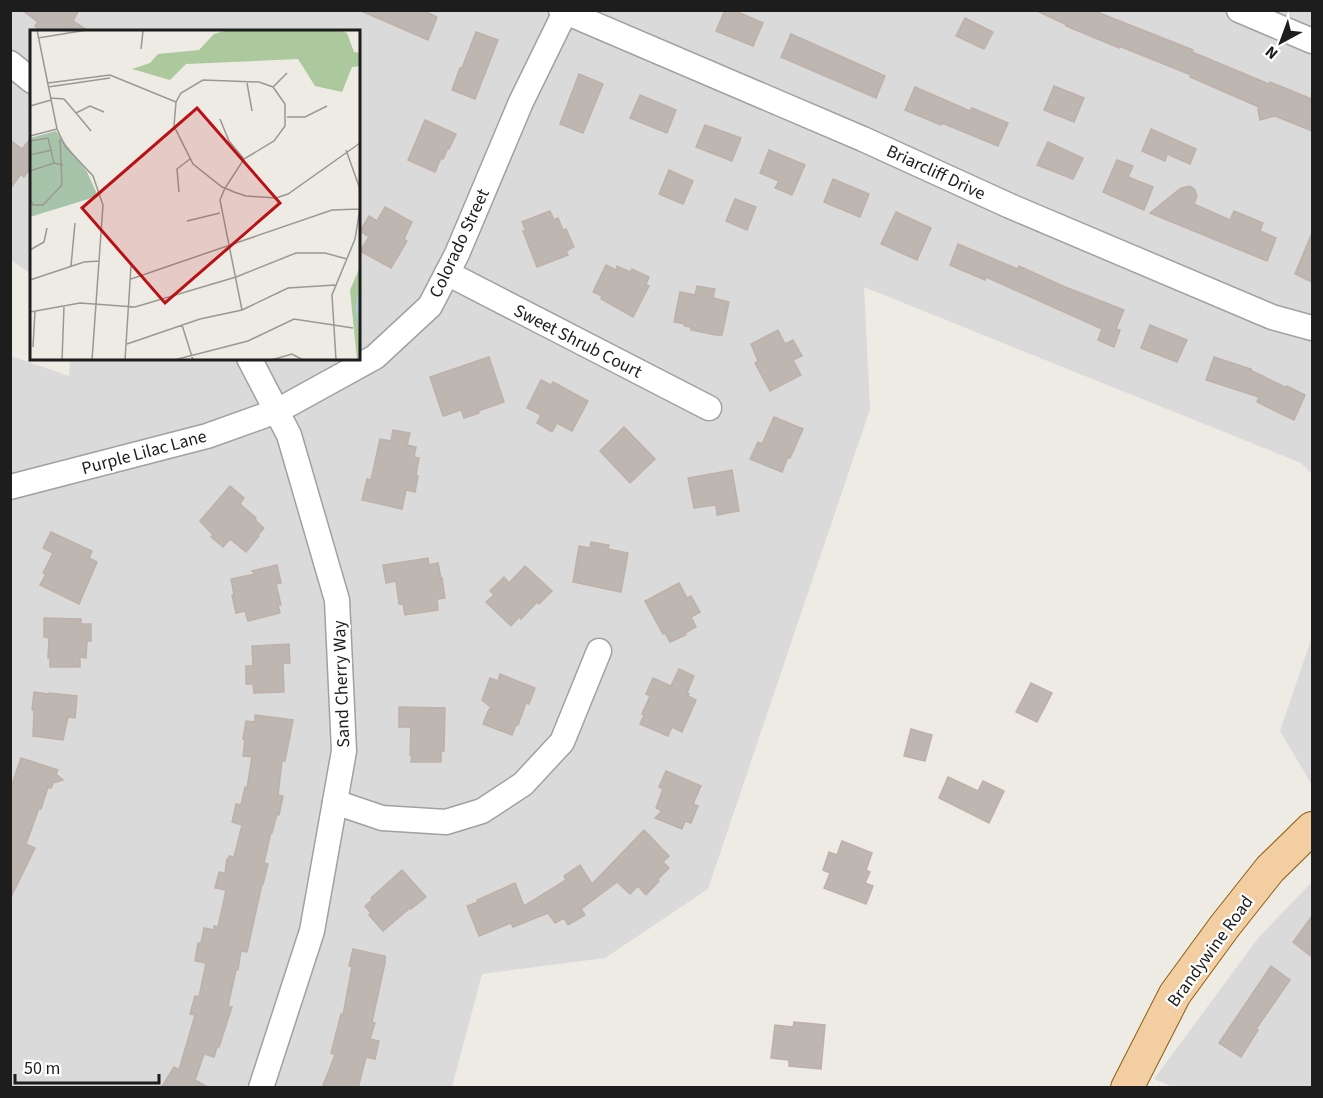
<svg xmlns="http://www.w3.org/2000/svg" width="1323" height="1098" font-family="'Source Sans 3',sans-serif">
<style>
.residential{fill:#dbdada}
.building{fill:#beb6b1;stroke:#beb1a8;stroke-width:1.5}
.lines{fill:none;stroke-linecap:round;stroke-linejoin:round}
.minor-casing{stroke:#a1a1a1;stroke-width:27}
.major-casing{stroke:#8a5d0c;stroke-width:34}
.minor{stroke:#fff;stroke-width:24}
.major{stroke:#f4cea3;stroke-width:32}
.labels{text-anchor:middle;stroke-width:4.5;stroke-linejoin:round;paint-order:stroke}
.street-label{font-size:18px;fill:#1d1d1d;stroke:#fff}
.inset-river{fill:none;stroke:#a8ced8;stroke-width:3}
.inset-road{fill:none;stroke:#9a9894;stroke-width:1.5}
.view{fill:#ba1116;fill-opacity:0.15;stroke:#ba1116;stroke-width:3}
.inset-edge{fill:none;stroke:#1d1d1d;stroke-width:3}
</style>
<rect width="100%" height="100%" fill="#eeeae4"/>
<g class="residential">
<polygon points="10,11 1312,11 1312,474 1301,463 864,287 870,409 708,889 605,958 482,974 452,1087 11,1087 11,356 69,376 70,359 358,358 358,32 32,32 31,274 11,260"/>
<polygon points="1312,637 1312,785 1280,731"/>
<polygon points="1312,882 1312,1087 1173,1087 1154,1079 1259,937"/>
</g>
<g class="building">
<polygon points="22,10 79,10 73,21 90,32 42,32 35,26 38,22"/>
<polygon points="359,10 423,10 437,17 428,40"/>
<polygon points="725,10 733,10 763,23 753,46 716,31"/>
<polygon points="1035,10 1092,10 1193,50 1192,52 1269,84 1270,82 1312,99 1312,131 1275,116 1260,120 1258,110 1259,107 1190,77 1191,75 1119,46 1119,48 1066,26 1067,25"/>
<polygon points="965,18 993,32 984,49 956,36"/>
<polygon points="476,32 498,40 475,99 452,90 460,68 462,68"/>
<polygon points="791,34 885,76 876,98 781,57"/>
<polygon points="579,74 603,84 583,133 560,124"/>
<polygon points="1054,86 1084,98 1074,122 1044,110"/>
<polygon points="915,87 970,111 972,108 1008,123 998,146 942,123 941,125 905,110"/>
<polygon points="640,95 676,110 667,133 630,118"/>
<polygon points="425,120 456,134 449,149 448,148 443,159 441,158 435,172 408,160"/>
<polygon points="705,125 741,138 732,161 696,147"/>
<polygon points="1151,129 1196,149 1190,164 1167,154 1165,161 1142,151"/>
<polygon points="32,137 32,166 24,177 21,174 10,189 10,140 22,149"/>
<polygon points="1048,142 1083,158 1073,179 1037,165"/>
<polygon points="769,150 805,165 792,195 775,188 779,181 760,173"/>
<polygon points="1117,160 1133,166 1128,177 1153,187 1144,210 1103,192"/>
<polygon points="669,170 693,181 683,204 659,194"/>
<polygon points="833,179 869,194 860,217 824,202"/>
<polygon points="1190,186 1195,190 1197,196 1194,204 1230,220 1234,211 1263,223 1260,231 1276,238 1267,261 1150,213 1181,188"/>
<polygon points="735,199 756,207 747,230 726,221"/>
<polygon points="385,207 412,222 404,239 407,241 391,268 360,251 369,237 360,231 369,216 377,221"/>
<polygon points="550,211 554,220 558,218 563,230 566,229 574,247 566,251 568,255 537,267 523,231 526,231 522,222"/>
<polygon points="896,212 931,228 917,260 881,244"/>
<polygon points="1312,233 1312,282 1295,274"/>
<polygon points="958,244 1018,269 1019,266 1065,287 1124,310 1116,329 1120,330 1114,347 1098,340 1102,329 986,277 985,280 950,265"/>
<polygon points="606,265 616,270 617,266 630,272 632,269 649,277 646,284 649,286 633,317 601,299 602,296 593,292"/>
<polygon points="697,286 715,289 713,298 729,302 722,335 716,335 691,330 691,327 684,326 685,324 674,322 680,292 695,295"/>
<polygon points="1150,325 1187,340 1177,362 1141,348"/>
<polygon points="778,330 785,344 793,340 802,356 793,360 801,375 770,391 755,363 758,361 751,344"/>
<polygon points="489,357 504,402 478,411 479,413 464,418 461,410 443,416 430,377"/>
<polygon points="1214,357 1251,369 1250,370 1287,388 1287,386 1305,395 1294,420 1257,402 1259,397 1206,380"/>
<polygon points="541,380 551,385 553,382 588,401 572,431 557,423 552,432 537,423 541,415 527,408"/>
<polygon points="774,417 803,429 790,458 788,457 782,472 750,459 758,442 762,444"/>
<polygon points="624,427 655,459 630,483 600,451"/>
<polygon points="393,430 410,433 407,445 416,447 414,457 419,458 416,475 418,476 415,492 406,490 402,509 362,500 367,479 371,480 380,439 391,441"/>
<polygon points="732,470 739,511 717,515 716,505 694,508 688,478"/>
<polygon points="230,486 244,498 240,504 256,518 255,520 264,528 258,535 259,536 246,552 230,539 223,547 211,537 213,535 200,521"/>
<polygon points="51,532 92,551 89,558 97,562 79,604 40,585 46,574 43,573 53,553 43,548"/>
<polygon points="591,542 609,545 608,549 628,553 621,592 573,582 579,546 590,548"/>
<polygon points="428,558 429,565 438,563 441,579 442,578 445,598 437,599 438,610 405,615 403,604 399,604 396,581 386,583 383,565"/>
<polygon points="277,565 281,583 276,584 281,605 278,605 280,613 248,621 245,611 236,613 232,595 234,595 231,579 255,574 252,571"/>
<polygon points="525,566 552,591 539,604 537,602 521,619 519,617 511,626 486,602 494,595 490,591 504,577 509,583"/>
<polygon points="679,583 687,598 691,596 700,612 691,617 696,627 685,633 686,635 670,642 665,633 663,634 645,601"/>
<polygon points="44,618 81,619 81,624 91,624 91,641 87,641 86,658 80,657 80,667 50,667 50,658 48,658 49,638 44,637"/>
<polygon points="289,644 290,663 283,663 284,692 254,693 253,684 246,684 246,666 253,666 252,646"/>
<polygon points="679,669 694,676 687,693 689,694 688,696 696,700 682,732 672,727 668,736 640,724 644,715 642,714 650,696 646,694 653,678 671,686"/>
<polygon points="500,674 535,688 529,704 526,703 518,725 516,725 512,735 483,724 489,709 493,709 482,700 490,678 498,681"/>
<polygon points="1031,683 1052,693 1037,722 1016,712"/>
<polygon points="34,692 49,694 49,693 77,696 75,718 68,717 63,740 33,736 34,710 32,710"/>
<polygon points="399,707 445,708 444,751 441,751 441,762 411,762 412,755 410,755 411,727 399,727"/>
<polygon points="255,715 293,720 285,761 282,761 278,795 283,796 279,815 277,814 272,833 271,832 264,863 268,864 263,884 262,884 247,952 241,951 238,970 236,970 228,1006 232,1007 219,1047 217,1047 214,1057 204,1054 195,1080 209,1088 161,1088 174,1067 179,1070 195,1015 190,1014 195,996 199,997 206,963 195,961 198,943 201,943 204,928 214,930 214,926 218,927 226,890 215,888 219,872 225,873 227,859 229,859 229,856 234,857 242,825 232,822 236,804 241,805 245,787 247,788 252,757 243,756 245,740 243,739 246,721 255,722"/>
<polygon points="911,729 932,735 925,761 904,756"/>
<polygon points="21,758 58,770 56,774 63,780 53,783 51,788 48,787 41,809 39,808 26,844 35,848 10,899 10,790"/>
<polygon points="666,771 701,786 693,804 698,806 691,823 685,821 682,829 655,818 662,811 656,808 663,789 659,787"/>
<polygon points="948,777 978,791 983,781 1004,791 989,823 939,798"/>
<polygon points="644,830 669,856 663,862 669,868 658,879 659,881 646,895 638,886 630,894 617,882 581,909 585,915 568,925 564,918 555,923 548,913 513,927 511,923 479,936 467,906 478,902 477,900 515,883 524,906 566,880 564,876 580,865 592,884"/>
<polygon points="842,841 872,853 866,870 870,872 865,883 873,886 866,904 824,888 830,873 823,870 829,852 837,855"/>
<polygon points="402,870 426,897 411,909 410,908 383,931 369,915 371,913 365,906 373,899 371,898"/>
<polygon points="1312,916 1312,957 1293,942"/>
<polygon points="353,949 385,956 385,963 372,1022 375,1023 370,1039 379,1041 375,1059 366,1057 358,1088 322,1088 335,1055 331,1053 341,1014 343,1015 352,967 349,966"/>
<polygon points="1271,966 1290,980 1256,1029 1258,1030 1241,1057 1219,1043"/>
<polygon points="794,1022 825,1025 821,1069 789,1066 789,1060 771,1058 775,1025 793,1027"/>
</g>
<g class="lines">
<defs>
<g id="minor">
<polyline points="561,10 863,139 1010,206 1272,317 1312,328"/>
<polyline points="1239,10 1312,41"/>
<polyline points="10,63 32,81"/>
<polyline points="447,273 709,408"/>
<polyline points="249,358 289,435 337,600 344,751 312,931 261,1088"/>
<polyline points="10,487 207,436 277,411 375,357 430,306 457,254 521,102 566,10"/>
<polyline points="335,802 382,818 446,822 482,811 523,784 562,742 599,651"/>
</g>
<polyline id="major" points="1127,1088 1175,994 1224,927 1270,869 1312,828"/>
</defs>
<use href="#minor" class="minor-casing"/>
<use href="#major" class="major-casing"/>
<use href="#minor" class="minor"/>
<use href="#major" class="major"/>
</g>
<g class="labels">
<g class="street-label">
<text transform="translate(936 172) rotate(25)" y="6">Briarcliff Drive</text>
<text transform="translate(459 243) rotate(-65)" y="6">Colorado Street</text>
<text transform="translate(578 341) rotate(27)" y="6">Sweet Shrub Court</text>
<text transform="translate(144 452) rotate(-15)" y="6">Purple Lilac Lane</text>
<text transform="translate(341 684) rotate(-92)" y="6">Sand Cherry Way</text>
<text transform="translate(1210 951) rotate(-54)" y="6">Brandywine Road</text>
</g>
</g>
<g transform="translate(30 30)">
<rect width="330" height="330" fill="#eeeae4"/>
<path d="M 198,0 L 310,0 L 317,3 L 324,22 L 330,23 L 330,36 L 322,37 L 312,62 L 285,56 L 268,29 L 156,34 L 140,50 L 102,39 L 120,33 L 128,24 L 169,20 L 184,4 ZM 330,237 L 330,330 L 327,330 L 320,260 Z" fill="#abc99c"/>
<path d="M 26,101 L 57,142 L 68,166 L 0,187 L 0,108 Z" fill="#a7c4ab"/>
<path class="inset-river" d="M 330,261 L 327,277 L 330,300"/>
<path class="inset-road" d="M 7,0 L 27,99 L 35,116 L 63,146 L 73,175 L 62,330M 109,0 L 144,0M 8,8 L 57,0M 111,19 L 113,1M 18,53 L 80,45 L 146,72M 217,53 L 222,81M 18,57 L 80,48M 243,57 L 257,43M 21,68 L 34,69 L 46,83 L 60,76 L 74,82M 0,76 L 21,70M 46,83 L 61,101M 257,87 L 275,87 L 297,76M 190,89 L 199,111 L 214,129M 0,106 L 27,99M 0,111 L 18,108 L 24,133M 316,120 L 330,159M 0,125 L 22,120M 0,141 L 24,133 L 33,135M 149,162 L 147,139 L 160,129M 0,169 L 3,175 L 13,175 L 32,155 L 30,109M 157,191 L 190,183M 0,220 L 14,212 L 17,198M 41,236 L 45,193M 101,249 L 302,180 L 330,179M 0,250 L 54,232 L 69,231M 212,280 L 190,170 L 195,158 L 214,129 L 244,111 L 255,96 L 255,74 L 243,57 L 229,52 L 173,50 L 151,63 L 146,72 L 144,96 L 163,134 L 192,157 L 195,158 L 204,162 L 216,166 L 246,168 L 258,164 L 330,113M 0,282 L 50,273 L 105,277 L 206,247 L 266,223 L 295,223 L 317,229M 152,295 L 163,330M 97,314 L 170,289 L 212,280 L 258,258 L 305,255M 3,317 L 5,281M 32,330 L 34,276M 95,330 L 101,236M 144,330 L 218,311 L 264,289 L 323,298M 241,330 L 262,324 L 273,330M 306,330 L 302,265 L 325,209 L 330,178"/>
<path class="view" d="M 167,78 L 250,173 L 135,273 L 52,178 Z"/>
<rect width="330" height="330" class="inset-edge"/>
</g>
<rect width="1323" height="1098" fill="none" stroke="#1d1d1d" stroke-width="24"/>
<g transform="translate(1281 42) rotate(221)" stroke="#ffffff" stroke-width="4.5" paint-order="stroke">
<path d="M0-4.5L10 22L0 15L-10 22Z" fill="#1d1d1d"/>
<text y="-9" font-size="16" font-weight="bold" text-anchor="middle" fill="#1d1d1d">N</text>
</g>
<path d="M15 1074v9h144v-9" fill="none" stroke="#1d1d1d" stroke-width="3"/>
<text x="24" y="1074" font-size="18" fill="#1d1d1d" stroke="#ffffff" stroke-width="4.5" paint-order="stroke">50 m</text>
</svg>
